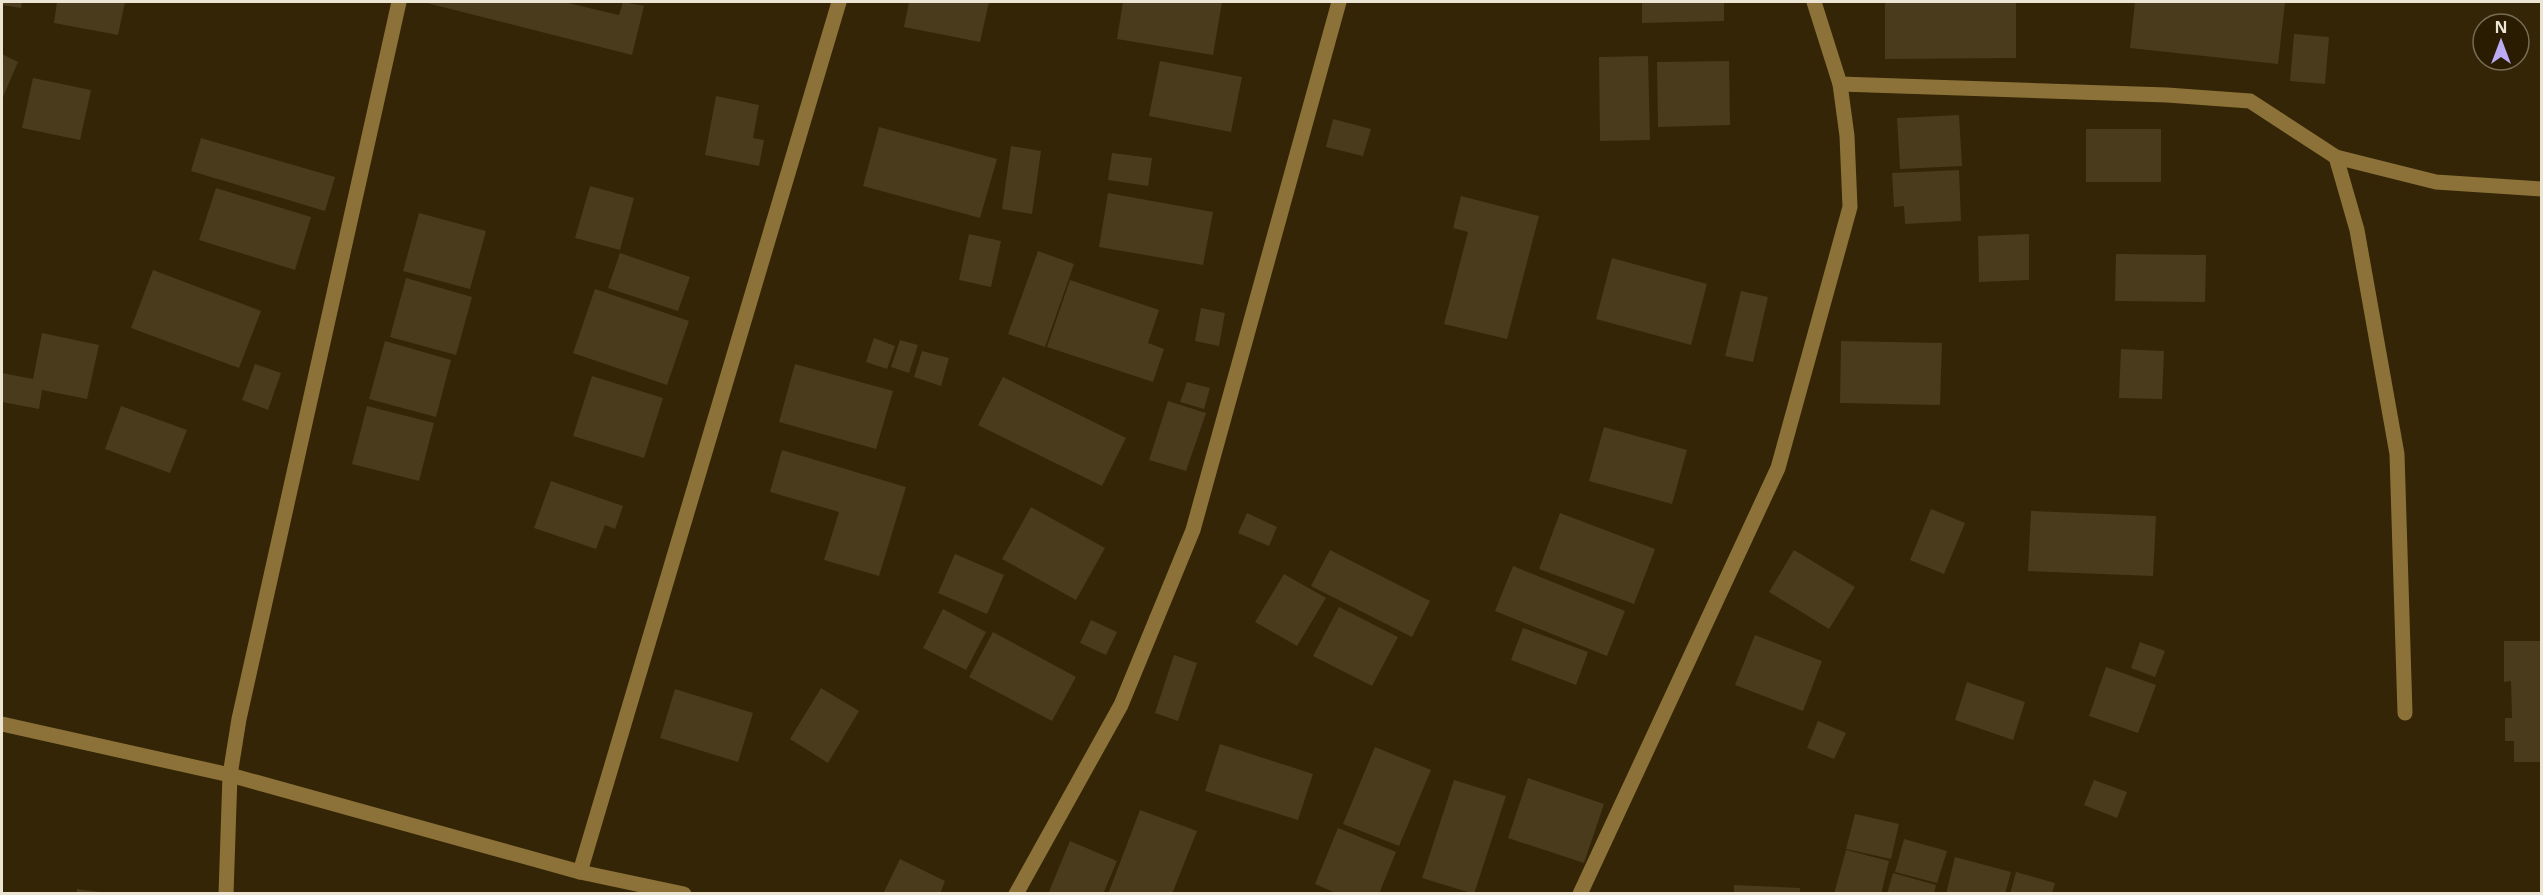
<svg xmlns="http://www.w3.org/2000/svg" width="2543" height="895" font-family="'Noto Sans',sans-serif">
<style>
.building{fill:#493b1c}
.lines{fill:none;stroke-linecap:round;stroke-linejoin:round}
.minor{stroke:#8c7238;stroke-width:15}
</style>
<rect width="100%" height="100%" fill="#332506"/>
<g class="building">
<polygon points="2,2 22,2 21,8 2,5"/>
<polygon points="57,2 125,2 118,35 54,23"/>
<polygon points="423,2 564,2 619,15 623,2 644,6 632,55"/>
<polygon points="909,2 989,2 980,42 904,27"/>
<polygon points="1123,2 1222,2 1213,55 1117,39"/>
<polygon points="1642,2 1724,2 1724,21 1642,23"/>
<polygon points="1885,2 2016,2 2016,58 1885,59"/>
<polygon points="2135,2 2285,2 2278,64 2130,48"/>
<polygon points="2294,34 2329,37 2325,84 2290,81"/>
<polygon points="2,54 18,62 2,99"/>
<polygon points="1648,56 1650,140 1600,141 1599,57"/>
<polygon points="1160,61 1242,77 1231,132 1149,116"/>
<polygon points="1729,61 1730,125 1658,127 1657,62"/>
<polygon points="33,78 91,90 80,140 22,128"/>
<polygon points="716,96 759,105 753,138 764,140 759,166 705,155"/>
<polygon points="1959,115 1962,166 1900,169 1897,118"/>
<polygon points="1333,119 1371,129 1363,156 1326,147"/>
<polygon points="879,127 997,159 980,218 863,186"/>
<rect x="2086" y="129" width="75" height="53"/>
<polygon points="201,138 335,177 325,211 191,171"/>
<polygon points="1011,146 1041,151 1032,214 1002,209"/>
<polygon points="1112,153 1152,158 1148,186 1108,180"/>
<polygon points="1959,170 1961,221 1905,224 1904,206 1894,207 1892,173"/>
<polygon points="590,186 634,198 620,250 575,238"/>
<polygon points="216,188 311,217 295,270 199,240"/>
<polygon points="1108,193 1213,212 1203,265 1099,247"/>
<polygon points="1461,196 1539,216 1507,339 1444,324 1468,232 1453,228"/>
<polygon points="419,213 486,231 470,289 403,271"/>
<polygon points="969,234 1001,241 991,287 959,280"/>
<polygon points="2029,234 2029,280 1979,282 1978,236"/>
<polygon points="1038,251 1074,264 1045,347 1008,334"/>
<polygon points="620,253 690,277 678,311 608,288"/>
<polygon points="2116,254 2206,255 2205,302 2115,301"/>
<polygon points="1612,258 1707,284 1691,345 1596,319"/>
<polygon points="153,270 261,311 239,368 131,328"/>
<polygon points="406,278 472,297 456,355 390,337"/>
<polygon points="1070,280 1159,310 1148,343 1164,349 1153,382 1047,347"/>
<polygon points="595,289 689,321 667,385 573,353"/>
<polygon points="1741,291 1768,297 1753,362 1725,356"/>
<polygon points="1201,308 1225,313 1219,346 1195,341"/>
<polygon points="42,333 99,345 87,399 42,390 39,409 2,402 2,373 33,379"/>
<polygon points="874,338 895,346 887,369 866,362"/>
<polygon points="900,340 918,345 909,373 891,367"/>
<polygon points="385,341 451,360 436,417 369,399"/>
<polygon points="1841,341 1942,343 1940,405 1840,403"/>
<polygon points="2121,349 2164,351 2162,399 2119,398"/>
<polygon points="922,351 949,358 941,386 914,377"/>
<polygon points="255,364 281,373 268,410 242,400"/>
<polygon points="795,364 893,391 876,449 779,422"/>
<polygon points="592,376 663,398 644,458 573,436"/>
<polygon points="1003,377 1126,438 1102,486 978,425"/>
<polygon points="1187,382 1210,388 1204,409 1180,402"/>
<polygon points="1168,401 1206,413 1186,471 1149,460"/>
<polygon points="121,406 187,430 170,473 105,449"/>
<polygon points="367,406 434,423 419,481 352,464"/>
<polygon points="1604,427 1687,450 1672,504 1589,481"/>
<polygon points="782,450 906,487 879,576 824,560 839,512 770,492"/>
<polygon points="551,481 623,506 615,529 605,525 596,549 534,528"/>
<polygon points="1031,507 1105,548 1076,600 1002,559"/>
<polygon points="1931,509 1965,523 1944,574 1910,560"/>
<polygon points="2031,511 2156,516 2153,576 2028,571"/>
<polygon points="1247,513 1277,527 1269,546 1238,533"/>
<polygon points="1560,513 1655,549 1634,604 1539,569"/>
<polygon points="1330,550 1430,601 1412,637 1311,586"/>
<polygon points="1794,550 1855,587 1829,629 1769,592"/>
<polygon points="955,554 1004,575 987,614 938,593"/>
<polygon points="1513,566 1625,611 1607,656 1495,611"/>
<polygon points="1284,574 1326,598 1297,646 1255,622"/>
<polygon points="1339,607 1398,637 1372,686 1313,656"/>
<polygon points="943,609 986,632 966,670 923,648"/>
<polygon points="1091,620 1117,632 1106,655 1080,643"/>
<polygon points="1523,628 1588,652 1576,685 1511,660"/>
<polygon points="993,632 1076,677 1052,721 969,677"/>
<polygon points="1755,635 1822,661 1803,711 1735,685"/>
<polygon points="2504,641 2542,641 2542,762 2514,762 2514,741 2505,741 2505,718 2512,718 2511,681 2504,682"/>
<polygon points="2140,642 2165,651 2155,677 2131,668"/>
<polygon points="1174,655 1197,663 1178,721 1155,713"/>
<polygon points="2106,667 2156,685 2138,733 2089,716"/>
<polygon points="1967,682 2025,702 2013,740 1955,720"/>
<polygon points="821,688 859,711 828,763 790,739"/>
<polygon points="675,689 753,713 738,762 660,738"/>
<polygon points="1818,721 1846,733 1834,759 1807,748"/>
<polygon points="1220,744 1313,774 1298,820 1205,791"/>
<polygon points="1375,747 1431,770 1399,846 1343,824"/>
<polygon points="1528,778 1604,804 1584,863 1508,838"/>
<polygon points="1454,780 1506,796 1474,894 1422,878"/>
<polygon points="2094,780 2127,792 2117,818 2084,805"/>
<polygon points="1140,810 1197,831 1172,894 1108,894"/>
<polygon points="1855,814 1899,824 1891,859 1846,849"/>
<polygon points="1338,828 1396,852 1379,894 1338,894 1315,884"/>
<polygon points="1904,839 1947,851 1937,883 1895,872"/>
<polygon points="1070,841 1117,861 1103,894 1048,894"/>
<polygon points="1846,850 1889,861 1881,894 1834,894"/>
<polygon points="1955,857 2011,872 2005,894 1946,894"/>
<polygon points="900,859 945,881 940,894 883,894"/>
<polygon points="2016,872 2055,883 2052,894 2010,894"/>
<polygon points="1893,873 1936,885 1934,894 1887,894"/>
<polygon points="1734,885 1800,888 1800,894 1734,894"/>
<polygon points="77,889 100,892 100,894 76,894"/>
</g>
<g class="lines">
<g class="minor">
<polyline points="1840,84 2167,95 2250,101 2336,157 2436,182 2542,189"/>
<polyline points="2336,157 2357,230 2397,454 2405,713"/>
<polyline points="2,724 230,775 580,872 684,894"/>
<polyline points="580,872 839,2"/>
<polyline points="226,894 230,775 239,719 399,2"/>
<polyline points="1016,894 1121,705 1193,530 1339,2"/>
<polyline points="1580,894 1778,468 1850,207 1847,136 1840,84 1814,2"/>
</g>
</g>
<rect width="2543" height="895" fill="none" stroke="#ede5d3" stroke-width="6"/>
<g transform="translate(2501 42)"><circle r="28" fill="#291c00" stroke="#776c54" stroke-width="1.5"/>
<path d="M0-4.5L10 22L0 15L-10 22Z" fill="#bcaaf5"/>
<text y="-9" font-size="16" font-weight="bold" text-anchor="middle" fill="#ede5d3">N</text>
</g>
</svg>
